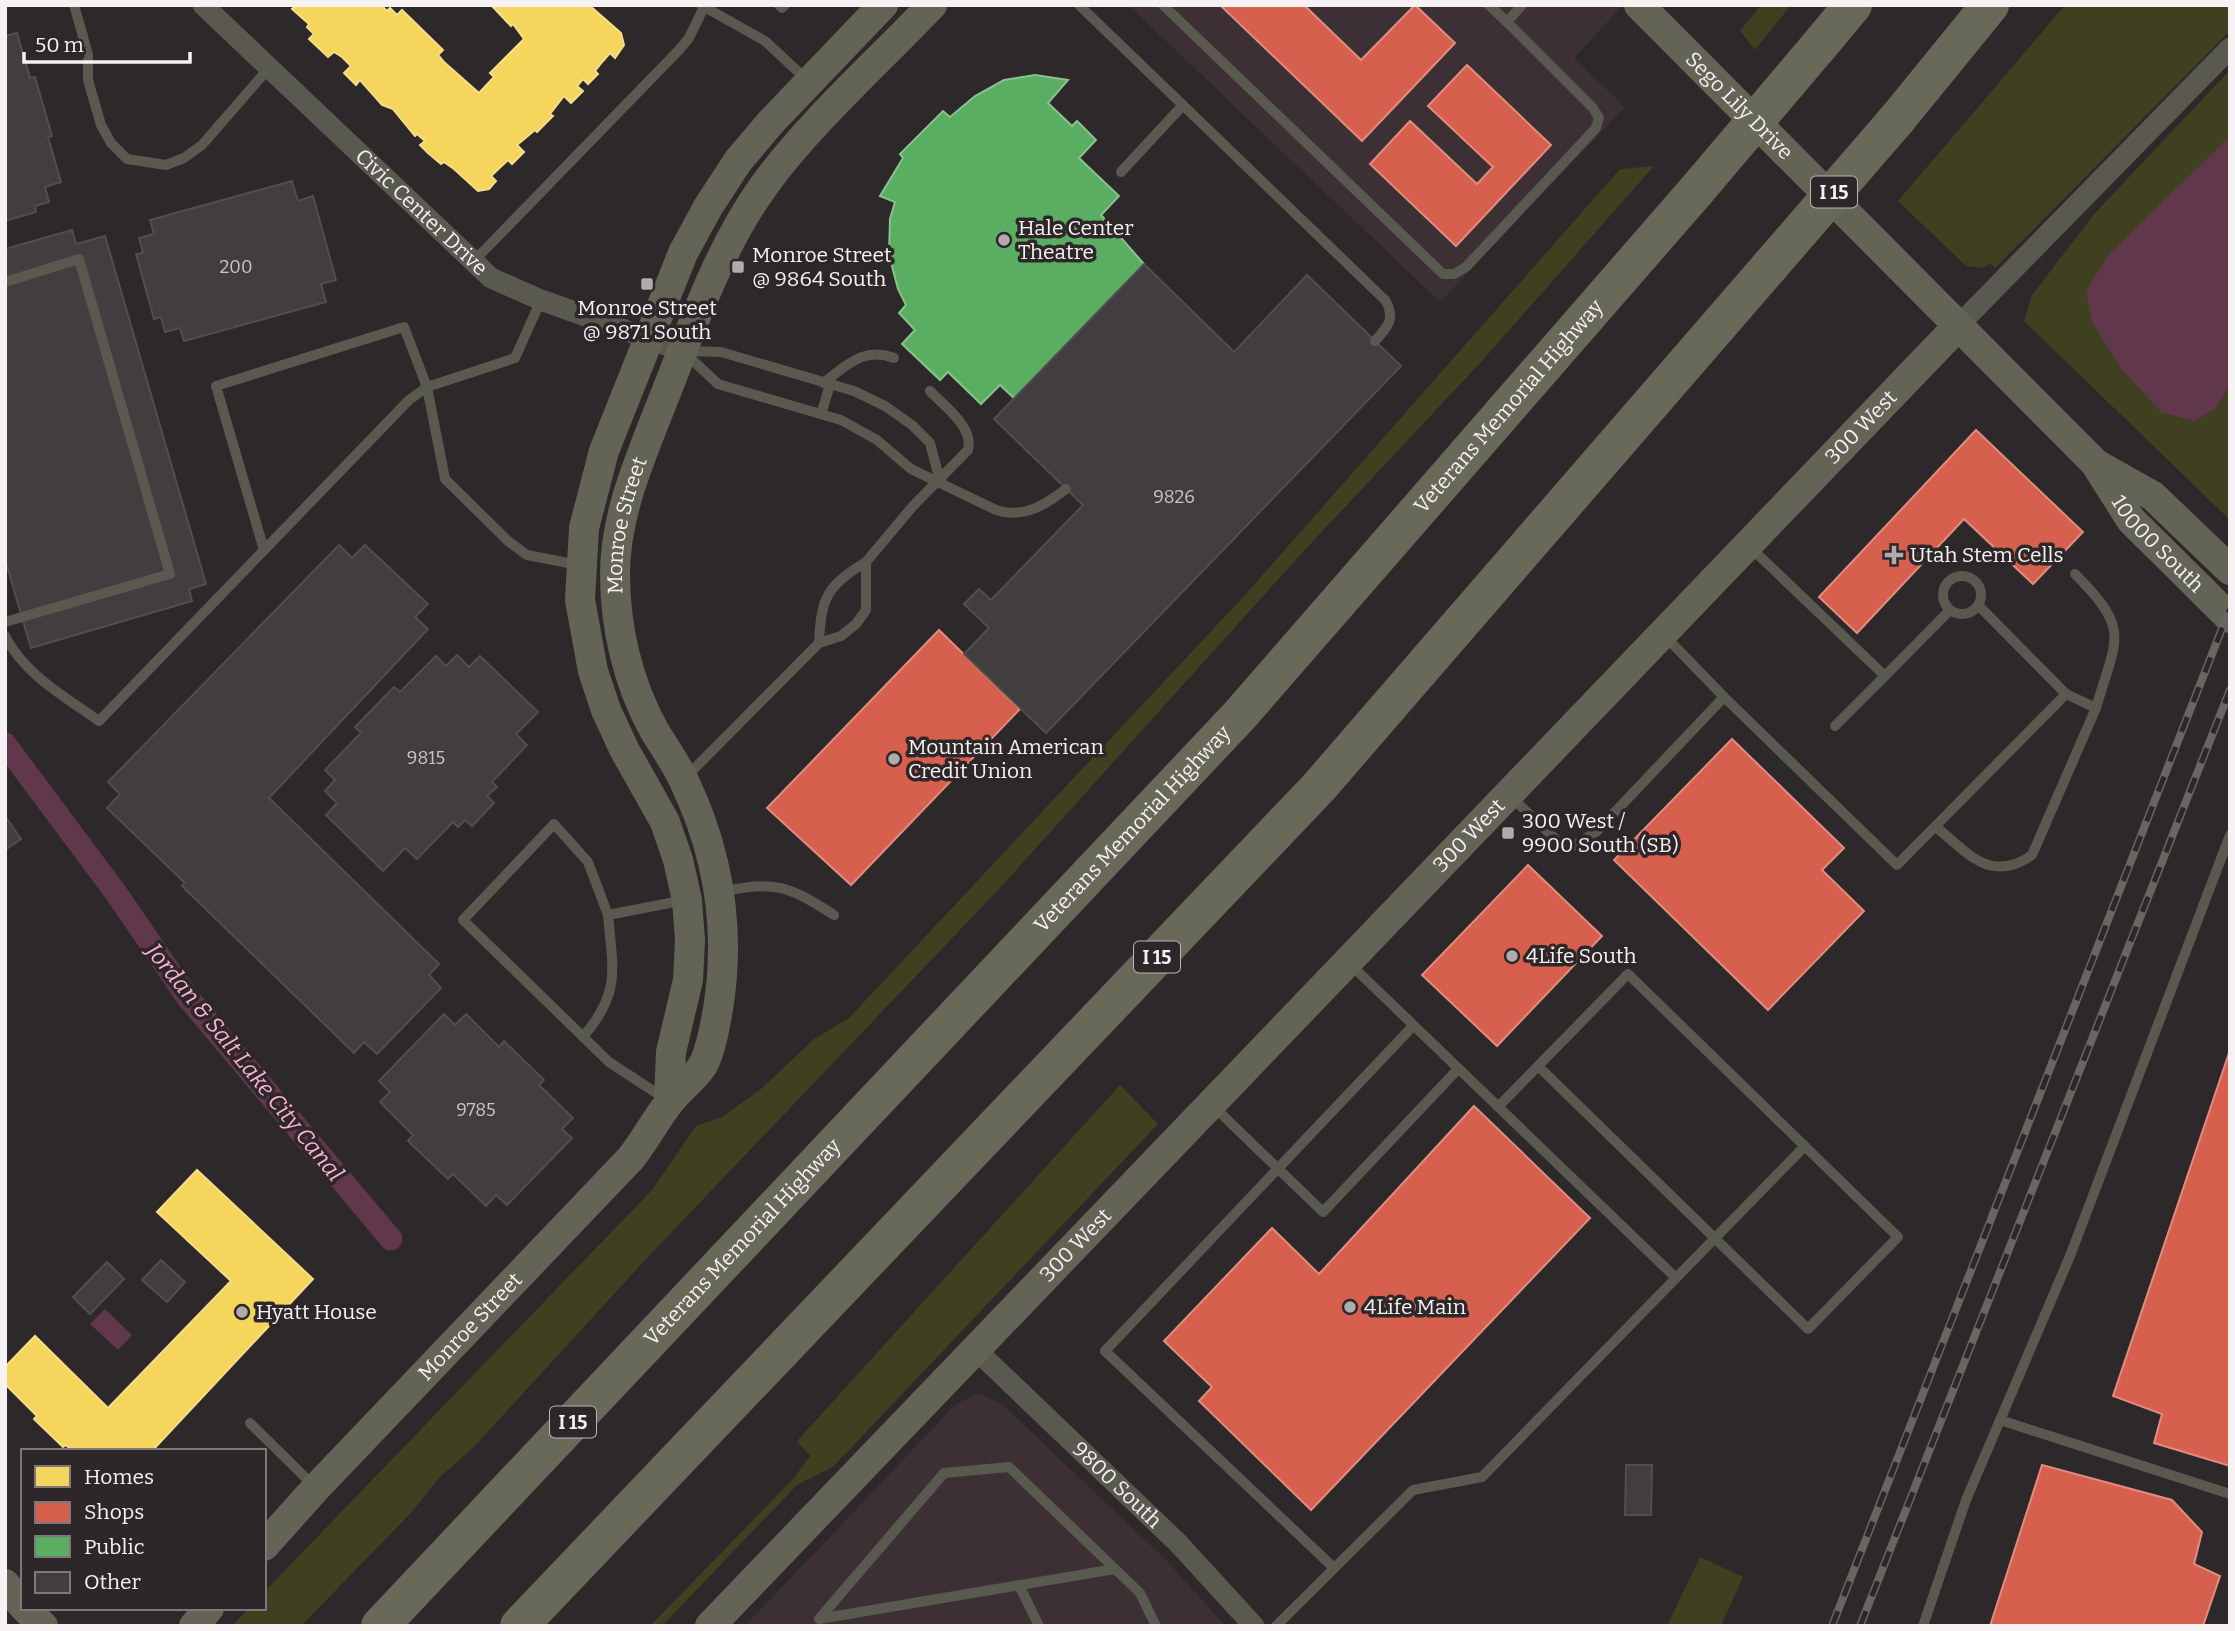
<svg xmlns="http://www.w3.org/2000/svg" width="2235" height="1631" font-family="Bitter,serif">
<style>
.built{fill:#3c3035}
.green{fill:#3e4020}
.water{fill:#60374b}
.homes{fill:#f6d55c;stroke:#f6dd89;stroke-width:2}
.shops{fill:#d6604d;stroke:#e08c7f;stroke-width:2}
.public{fill:#5aae61;stroke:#89c28d;stroke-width:2}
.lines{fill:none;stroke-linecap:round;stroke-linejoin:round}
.canal{stroke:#60374b;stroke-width:23}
.building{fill:#423d3f;stroke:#514e4f;stroke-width:2}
.lane{stroke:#59594f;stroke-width:10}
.street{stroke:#59594f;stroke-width:21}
.secondary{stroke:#646456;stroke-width:30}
.highway{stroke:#686958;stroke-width:38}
.rail-casing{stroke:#676660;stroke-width:8}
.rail{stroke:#2e272a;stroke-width:5;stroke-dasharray:16;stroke-linecap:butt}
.highway-bridge{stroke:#686958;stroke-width:38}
.poi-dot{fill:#b0abad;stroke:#2e272a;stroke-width:2.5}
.labels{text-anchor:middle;stroke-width:7;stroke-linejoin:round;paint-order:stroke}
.number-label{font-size:18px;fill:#c9c4c6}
.shield{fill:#2e272a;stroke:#bab4b7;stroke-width:2}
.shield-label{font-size:19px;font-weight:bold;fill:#f6f1f3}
.street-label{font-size:21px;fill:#f6f1f3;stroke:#2e272a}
.poi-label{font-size:21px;fill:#f6f1f3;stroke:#2e272a;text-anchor:start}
.water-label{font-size:23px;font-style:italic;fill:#fdb1d3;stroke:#2e272a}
</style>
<rect width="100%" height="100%" fill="#2d282a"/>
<g class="built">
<polygon points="1128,5 1623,5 1574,58 1625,107 1440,302"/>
<polygon points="979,1393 1002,1404 1164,1558 1226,1626 745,1626 956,1404"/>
</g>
<g class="green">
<polygon points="1761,5 1791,5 1755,50 1740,31"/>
<polygon points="2065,5 2230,5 2230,31 1995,268 1991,263 1983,268 1966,266 1898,201"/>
<polygon points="2230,70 2230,520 2024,321 2032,295 2095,213"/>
<polygon points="1654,166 1482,361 1301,554 999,889 647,1258 473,1448 440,1477 410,1514 301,1626 232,1626 249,1608 264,1608 264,1592 652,1190 696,1126 722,1117 761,1089 814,1039 849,1018 1245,595 1620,169"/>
<polygon points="1120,1085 1158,1124 833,1467 797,1485 662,1626 650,1626 793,1479 810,1456 797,1441"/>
<polygon points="1700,1557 1743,1577 1721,1626 1671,1626 1668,1624"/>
</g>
<g class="water">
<polygon points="2230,136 2230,384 2215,409 2194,421 2161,412 2122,370 2092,322 2086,291 2108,255"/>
<polygon points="105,1309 132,1335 118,1350 90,1324"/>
</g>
<g class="homes">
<polygon points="296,5 381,5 387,11 390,8 397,15 402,10 443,50 438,55 444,62 479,93 494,77 490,73 524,39 513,24 511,26 491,5 589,5 621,33 624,45 615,58 610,53 603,61 595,71 598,74 588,84 583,79 577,86 583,91 571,103 564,96 550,114 553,116 537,132 535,130 517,145 524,152 512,164 508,160 491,176 496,181 489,189 478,191 454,169 444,162 441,164 428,153 420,145 425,141 417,134 415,136 393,109 382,105 360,80 356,85 344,73 351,66 342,57 334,52 328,57 309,39 314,34 307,27 309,24 292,9"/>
<polygon points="197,1170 313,1279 152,1451 72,1451 66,1445 63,1447 34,1419 37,1416 5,1384 5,1367 35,1336 108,1408 231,1281 157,1212"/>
</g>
<g class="shops">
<polygon points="1220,5 1304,5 1361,60 1415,5 1455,43 1362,141"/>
<polygon points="1467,65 1551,145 1456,246 1370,164 1410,121 1477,184 1493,167 1428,106"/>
<polygon points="1976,430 2083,532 2033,584 1964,519 1857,633 1819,597"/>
<polygon points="939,630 1020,709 851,885 767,808"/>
<polygon points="1732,739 1844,848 1822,870 1864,911 1768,1010 1614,860"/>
<polygon points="1528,865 1602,936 1497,1046 1422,975"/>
<polygon points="2230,1050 2230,1466 2154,1443 2162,1414 2113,1396"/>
<polygon points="1474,1106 1590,1218 1311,1510 1199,1401 1212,1387 1164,1341 1272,1228 1319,1274"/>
<polygon points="2042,1465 2172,1500 2202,1532 2194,1564 2220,1576 2203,1626 1990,1626"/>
</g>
<polygon class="public" points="1035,75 1068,80 1048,103 1072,126 1077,121 1096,140 1079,158 1119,196 1101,215 1144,264 1014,398 1000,385 981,404 948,372 940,380 902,344 915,330 899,313 906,305 898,289 889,255 890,219 895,202 880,196 903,158 900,154 943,111 950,117 975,96 1004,80"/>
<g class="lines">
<polyline class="canal" points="5,744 116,893 188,998 391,1239"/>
</g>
<g class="building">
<polygon points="17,33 30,78 35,77 52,136 48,137 61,182 45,187 49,202 35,206 36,212 5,221 5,36"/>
<polygon points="292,181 298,201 313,196 336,280 321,284 326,302 184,341 180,328 165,332 161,317 154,319 136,254 143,253 139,238 154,234 150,220"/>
<polygon points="72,230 76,244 105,236 206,584 189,589 192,601 31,648 5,559 5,249"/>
<polygon points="1144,264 1234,352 1307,275 1401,366 1046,733 964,654 989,628 964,604 979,589 991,600 1083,505 994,419"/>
<polygon points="339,545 352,558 365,545 428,604 415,617 428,629 269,798 439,964 429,975 441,988 377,1054 364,1042 354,1053 182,886 185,883 107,808 120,794 108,782"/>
<polygon points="457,655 469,667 480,656 538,712 516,734 527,745 492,782 497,787 487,796 494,803 472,826 465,820 458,827 453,822 417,859 405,848 383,871 326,815 337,803 325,791 335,780 325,770 361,733 355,727 394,687 400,692 436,656 446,666"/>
<polygon points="5,816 21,839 5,850"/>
<polygon points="444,1014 455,1025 466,1014 499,1047 504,1041 544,1080 539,1085 573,1118 562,1129 572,1138 507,1205 496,1195 486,1206 453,1174 448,1179 408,1141 413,1135 380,1102 390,1092 379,1081"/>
<polygon points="161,1260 185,1282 167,1302 142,1280"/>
<polygon points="107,1262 124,1279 90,1314 73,1297"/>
<polygon points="1626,1465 1652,1465 1651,1515 1625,1515"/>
</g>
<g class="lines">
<g class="lane">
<polyline points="74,5 88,54 88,80 101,125 111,143 127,159 166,165 184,158 202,145 269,68"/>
<polyline points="701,5 765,41 807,80"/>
<polyline points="779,5 782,8 785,5"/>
<path d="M 1079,5 L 1385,300 C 1396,318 1388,327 1375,341"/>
<polyline points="1163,5 1443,274 1454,274 1466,267 1596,128 1599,118 1593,108 1507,22"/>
<polyline points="1489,5 1507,22 1522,5"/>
<polyline points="1121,172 1183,105"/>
<polyline points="473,262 679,50 689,38 705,5"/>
<polyline points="5,282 79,259 170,574 5,622"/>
<polyline points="685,351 721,352 854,391 885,406 912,425 930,443 940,481"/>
<path d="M 685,353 L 718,384 L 841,420 L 877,440 L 911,469 L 996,510 C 1024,519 1045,505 1066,489"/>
<path d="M 823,383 C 846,366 864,346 894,358"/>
<polyline points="821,414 830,385"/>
<polyline points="1750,547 1885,676 1949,611"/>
<polyline points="264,550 216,386 404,327 427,387 445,479 508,541 527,555 579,565"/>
<path d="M 2075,574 C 2132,631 2116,638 2096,708"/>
<circle cx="1962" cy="595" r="19"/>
<path d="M 5,636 C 25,675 64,696 99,721 L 409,400 L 427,387 L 515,358 L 541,300"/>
<polyline points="1665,636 1724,697"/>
<path d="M 819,643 C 821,597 827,586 866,562"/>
<polyline points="1835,726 1885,676"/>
<path d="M 686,777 L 819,643 L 841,636 L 856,624 L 866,610 L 866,562 L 913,506 L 968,450 C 974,427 945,407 930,391"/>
<polyline points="1509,795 1567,850 1596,832 1724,697 1897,865 2066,694 1979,606"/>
<path d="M 1936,827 C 1968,853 1990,884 2032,855 L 2096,708 L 2066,694"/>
<path d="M 721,892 C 775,880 789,886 834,915"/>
<path d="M 583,1037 C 621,992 613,971 608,915"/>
<polyline points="667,1100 609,1062 463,920 554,824 588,862 608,915 685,900"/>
<polyline points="1212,1105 1323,1212 1458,1069"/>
<polyline points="1498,1107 1628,974 1898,1237 1808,1329 1538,1066"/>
<polyline points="1676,1278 1805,1146"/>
<polyline points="2000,1420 2230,1494"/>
<polyline points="250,1423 314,1486"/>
<polyline points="1333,1567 1105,1351 1413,1026"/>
<polyline points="1115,1569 819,1619 944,1473 1009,1467 1140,1593 1156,1626"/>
<polyline points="1019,1585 1039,1626"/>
<polyline points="1276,1626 1413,1490 1482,1477 1676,1278 1350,964"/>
<polyline points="1923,1626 1966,1500 2070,1256 2230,835"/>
</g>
<g class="street">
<path id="s1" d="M 203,5 L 491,278 L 541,300 L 683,351"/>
<polyline points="1957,327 2230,48"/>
<path id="s2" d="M 974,1348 L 1178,1543 L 1254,1626"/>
</g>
<g class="secondary">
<path id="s3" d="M 1639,5 L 2095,463 L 2131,520 L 2230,618"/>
<polyline points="2098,465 2153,496 2230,570"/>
<polyline points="669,1101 671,1052 688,980 690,940 687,900 678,860 665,822 624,749 606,710 593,671 580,600 584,528 604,451 683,253 708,207 738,161 771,122 883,5"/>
<path id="s4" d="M 264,1546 L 316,1488 L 631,1158 C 646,1139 657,1117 672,1099 C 681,1088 695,1078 703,1065 C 711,1050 715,1026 718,1009 C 731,929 719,854 684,781 C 676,763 664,747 654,730 C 628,683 615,628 615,574 C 615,515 640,459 661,405 C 691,331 716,253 763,187 C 808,124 878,62 932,5"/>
<polyline points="5,1584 23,1606"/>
<polyline points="25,1608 43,1626"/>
<polyline points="194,1626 209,1608"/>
<path id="s5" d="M 710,1626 L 1957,327"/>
</g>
<g class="highway">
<polyline points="1818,47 1853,5"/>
<polyline points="1898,118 1990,5"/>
<path id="s6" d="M 380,1626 L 1239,716 L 1696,191"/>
<polyline points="519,1626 1318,788 1770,266"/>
</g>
<defs>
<g id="rail">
<polyline points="1832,1626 2230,608"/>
<polyline points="1860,1626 2230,690"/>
</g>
</defs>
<use href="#rail" class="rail-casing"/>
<use href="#rail" class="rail"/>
<g class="highway-bridge">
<polyline points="1696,191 1818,47"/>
<polyline points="1770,266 1898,118"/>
</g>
</g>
<g class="poi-dot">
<circle cx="1004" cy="240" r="7"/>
<rect x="731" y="260" width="14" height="14" rx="3.5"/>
<rect x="640" y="277" width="14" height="14" rx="3.5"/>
<path d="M1890.5 544.5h7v7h7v7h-7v7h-7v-7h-7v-7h7z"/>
<circle cx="894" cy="759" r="7"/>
<rect x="1501" y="826" width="14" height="14" rx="3.5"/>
<circle cx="1512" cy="956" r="7"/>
<circle cx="1350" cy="1307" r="7"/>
<circle cx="242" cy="1312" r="7"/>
</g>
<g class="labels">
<g class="number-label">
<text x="236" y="273">200</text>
<text x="1174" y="503">9826</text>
<text x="426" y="764">9815</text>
<text x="476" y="1116">9785</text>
</g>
<g class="shield">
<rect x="1811" y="176.5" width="46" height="31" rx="5"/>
<rect x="1134" y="941.5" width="46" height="31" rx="5"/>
<rect x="550" y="1406.5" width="46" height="31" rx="5"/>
</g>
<g class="shield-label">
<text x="1834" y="199">I 15</text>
<text x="1157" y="964">I 15</text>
<text x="573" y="1429">I 15</text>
</g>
<g class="street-label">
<text dy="7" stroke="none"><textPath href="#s3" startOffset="142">Sego Lily Drive</textPath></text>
<text dy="7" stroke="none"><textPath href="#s1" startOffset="301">Civic Center Drive</textPath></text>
<text dy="7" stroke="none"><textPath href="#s6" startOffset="1662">Veterans Memorial Highway</textPath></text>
<text dy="7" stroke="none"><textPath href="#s5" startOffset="1662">300 West</textPath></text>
<text dy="7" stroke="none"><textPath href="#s4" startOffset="1216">Monroe Street</textPath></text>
<text dy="7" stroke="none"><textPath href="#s3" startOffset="749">10000 South</textPath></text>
<text dy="7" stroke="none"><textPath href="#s6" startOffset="1096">Veterans Memorial Highway</textPath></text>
<text dy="7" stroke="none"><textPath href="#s5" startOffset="1096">300 West</textPath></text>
<text dy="7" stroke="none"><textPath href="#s6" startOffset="528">Veterans Memorial Highway</textPath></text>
<text dy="7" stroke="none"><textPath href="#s5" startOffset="528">300 West</textPath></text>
<text dy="7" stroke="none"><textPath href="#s4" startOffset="301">Monroe Street</textPath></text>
<text dy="7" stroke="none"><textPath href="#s2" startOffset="198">9800 South</textPath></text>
</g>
<g class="poi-label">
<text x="1018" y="235">Hale Center<tspan x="1018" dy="24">Theatre</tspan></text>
<text x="752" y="262">Monroe Street<tspan x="752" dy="24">@ 9864 South</tspan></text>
<text x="647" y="315" text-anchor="middle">Monroe Street<tspan x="647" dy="24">@ 9871 South</tspan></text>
<text x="1910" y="562">Utah Stem Cells</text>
<text x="908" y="754">Mountain American<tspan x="908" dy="24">Credit Union</tspan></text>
<text x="1522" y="828">300 West /<tspan x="1522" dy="24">9900 South (SB)</tspan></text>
<text x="1526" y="963">4Life South</text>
<text x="1364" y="1314">4Life Main</text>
<text x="256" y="1319">Hyatt House</text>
</g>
<g class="water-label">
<text transform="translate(245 1062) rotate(51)" y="8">Jordan &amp; Salt Lake City Canal</text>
</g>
</g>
<rect width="2235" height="1631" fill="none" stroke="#f6f1f3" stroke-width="14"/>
<rect x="21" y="1449" width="245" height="161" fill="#2e272a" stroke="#7e787a" stroke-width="2"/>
<rect x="35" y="1466" width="35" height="21" fill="#f6d55c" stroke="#7e787a" stroke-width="2"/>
<text x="84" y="1484" font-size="21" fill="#f6f1f3">Homes</text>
<rect x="35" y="1502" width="35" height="21" fill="#d6604d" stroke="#7e787a" stroke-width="2"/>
<text x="84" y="1519" font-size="21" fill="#f6f1f3">Shops</text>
<rect x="35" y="1536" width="35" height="21" fill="#5aae61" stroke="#7e787a" stroke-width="2"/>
<text x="84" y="1554" font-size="21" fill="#f6f1f3">Public</text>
<rect x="35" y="1572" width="35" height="21" fill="#423d3f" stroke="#7e787a" stroke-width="2"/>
<text x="84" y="1589" font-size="21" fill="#f6f1f3">Other</text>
<path d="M24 52v10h166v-10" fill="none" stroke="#f6f1f3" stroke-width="3.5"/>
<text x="35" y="52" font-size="21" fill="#f6f1f3" stroke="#2e272a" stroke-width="5" paint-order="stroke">50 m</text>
</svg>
